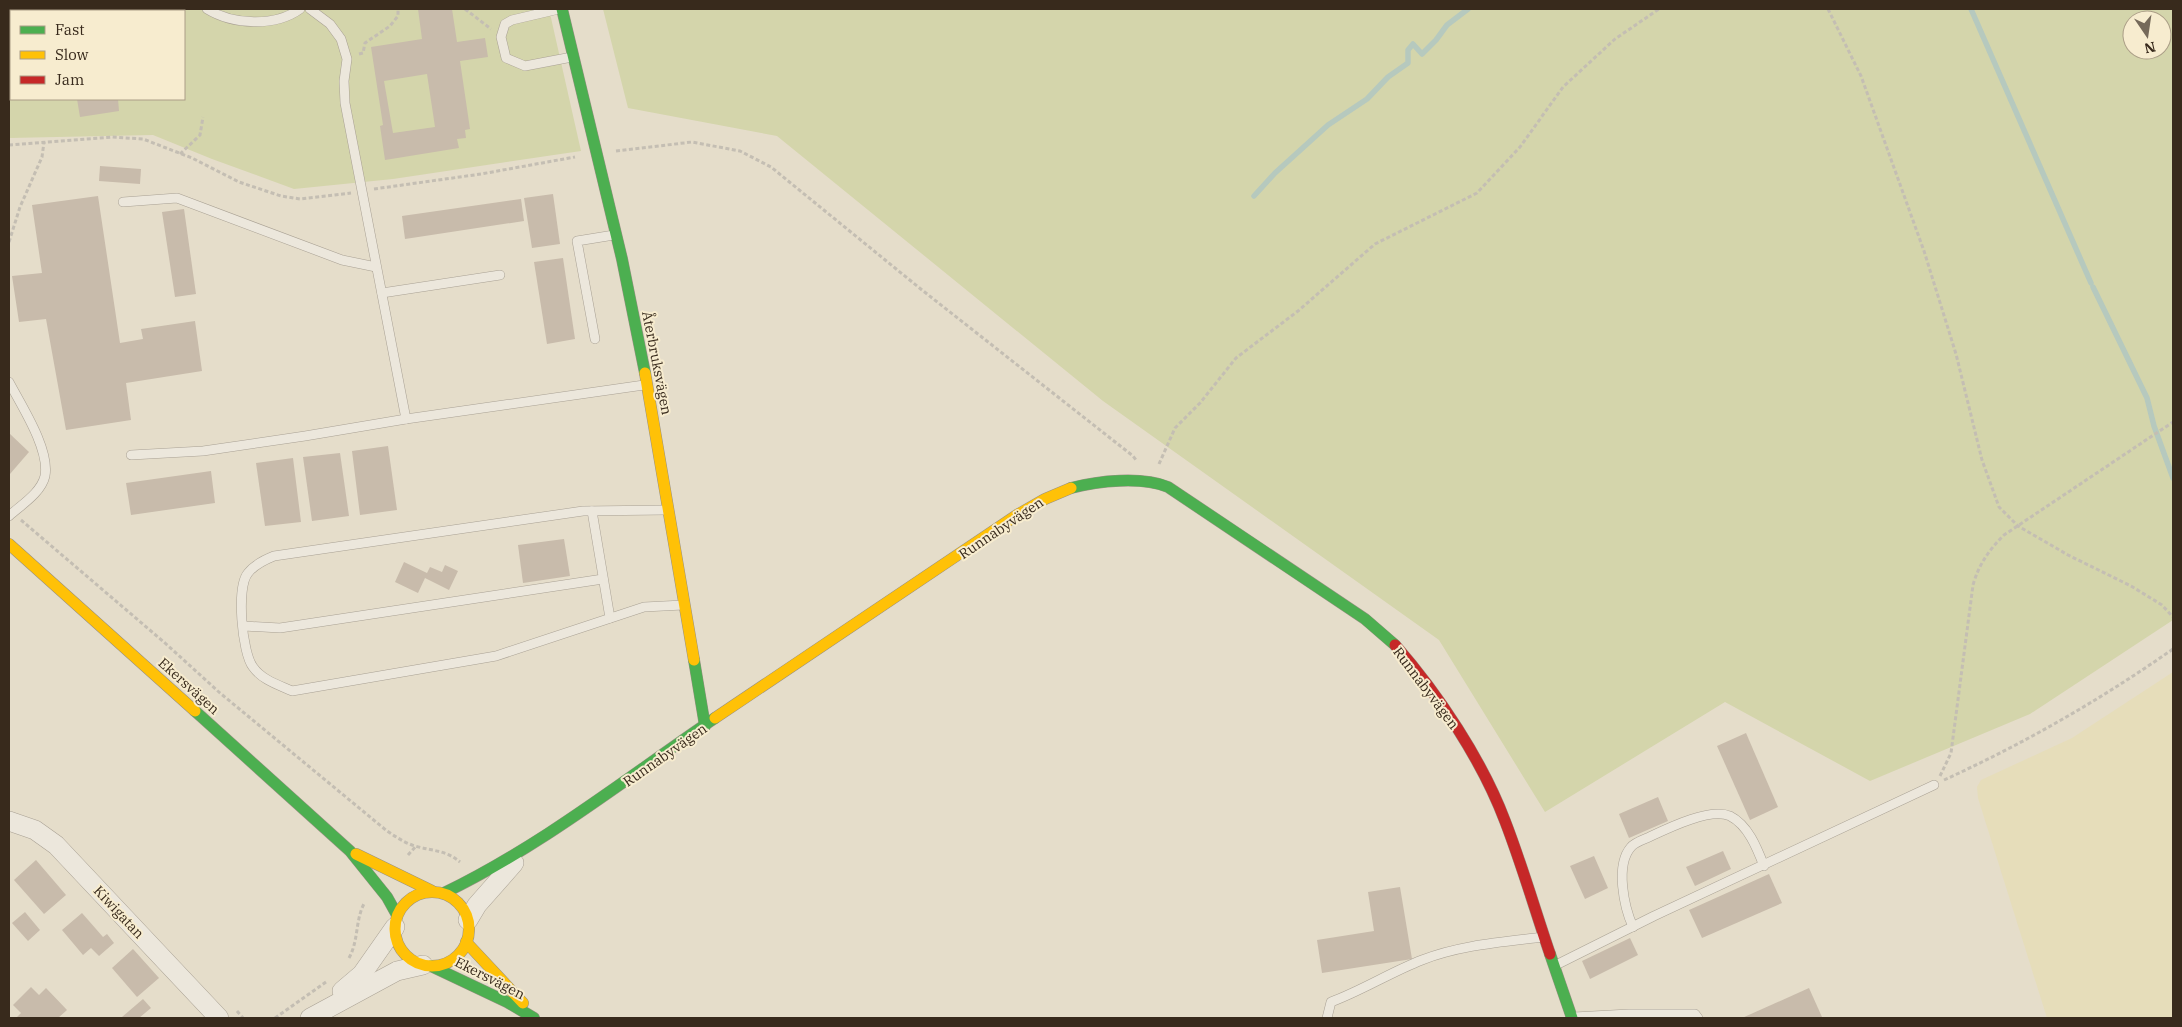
<svg xmlns="http://www.w3.org/2000/svg" width="2182" height="1027" font-family="'IBM Plex Serif',serif">
<style>
.farmland{fill:#e6ddba}
.green{fill:#d4d5ab;fill-rule:evenodd}
.lines{fill:none;stroke-linecap:round;stroke-linejoin:round}
.stream{stroke:#b6c9be;stroke-width:5.5}
.building{fill:#c8bbab;fill-rule:evenodd}
.lane-casing{stroke:#a9a194;stroke-width:10}
.street-casing{stroke:#a9a194;stroke-width:20}
.fast-casing{stroke:#999184;stroke-width:12}
.slow-casing{stroke:#999184;stroke-width:12}
.jam-casing{stroke:#999184;stroke-width:12}
.path{stroke:#c4beb3;stroke-width:3;stroke-dasharray:4 2.5;stroke-linecap:butt}
.lane{stroke:#ece7dc;stroke-width:9}
.street{stroke:#ece7dc;stroke-width:19}
.fast{stroke:#4caf50;stroke-width:11}
.slow{stroke:#ffc107;stroke-width:11}
.jam{stroke:#c62828;stroke-width:11}
.labels{text-anchor:middle;stroke-width:4;stroke-linejoin:round;paint-order:stroke}
.street-label{font-size:14px;fill:#382a1c;stroke:#f7eccf}
</style>
<rect width="100%" height="100%" fill="#e5ddca"/>
<polygon class="farmland" points="2173,672 2173,1018 2047,1018 1978,798 1977,787 1981,780 2072,738"/>
<g class="green">
<path d="M 9,9 L 549,9 L 581,151 L 393,179 L 294,189 L 212,159 L 153,135 L 9,138 ZM 11,11 L 184,11 L 184,99 L 11,99 Z"/>
<path d="M 603,9 L 2173,9 L 2173,620 L 2030,714 L 1870,781 L 1725,702 L 1545,812 L 1439,640 L 1103,401 L 777,136 L 628,108 ZM 2132,20 L 2162,20 L 2162,50 L 2132,50 Z"/>
</g>
<g class="lines">
<g class="stream">
<polyline points="1971,9 2091,283"/>
<polyline points="1254,196 1275,173 1328,125 1367,99 1388,77 1408,63 1408,50 1413,44 1422,54 1436,40 1447,25 1468,9"/>
<polyline points="2093,287 2147,398 2154,426 2173,478"/>
</g>
</g>
<g class="building">
<polygon points="49,9 154,9 154,11 50,11"/>
<path d="M 418,9 L 452,9 L 457,42 L 485,38 L 488,57 L 460,61 L 470,129 L 465,130 L 466,138 L 457,139 L 459,148 L 385,160 L 380,126 L 383,125 L 371,47 L 422,39 ZM 427,74 L 435,127 L 393,133 L 384,81 Z"/>
<polygon points="77,99 118,99 119,111 80,117"/>
<polygon points="100,166 141,169 140,184 99,181"/>
<polygon points="553,194 560,244 532,248 524,198"/>
<polygon points="98,196 120,343 143,339 141,329 195,321 202,371 126,383 131,420 66,430 46,319 19,322 12,276 42,273 32,205"/>
<polygon points="521,199 524,221 405,239 402,216"/>
<polygon points="184,209 196,294 175,297 162,212"/>
<polygon points="563,258 575,339 547,344 534,262"/>
<polygon points="9,433 29,452 10,474 9,473"/>
<polygon points="388,446 397,510 360,515 352,451"/>
<polygon points="340,453 349,516 312,521 303,457"/>
<polygon points="293,458 301,522 265,526 256,463"/>
<polygon points="211,471 215,503 131,515 126,483"/>
<polygon points="564,539 570,576 523,583 518,545"/>
<polygon points="404,562 427,573 430,567 442,572 445,565 458,571 449,590 425,578 418,593 395,582"/>
<polygon points="1746,733 1778,807 1750,820 1717,746"/>
<polygon points="1658,797 1668,821 1629,838 1619,814"/>
<polygon points="1723,851 1731,869 1695,886 1686,867"/>
<polygon points="1594,856 1608,888 1585,899 1570,866"/>
<polygon points="36,860 66,895 44,914 14,880"/>
<polygon points="1769,874 1782,903 1702,938 1689,910"/>
<polygon points="1400,887 1412,959 1322,973 1317,940 1374,931 1368,892"/>
<polygon points="25,912 40,930 28,941 12,923"/>
<polygon points="82,913 103,937 107,934 114,943 99,956 91,948 83,955 62,930"/>
<polygon points="1630,938 1638,955 1590,979 1582,961"/>
<polygon points="133,949 159,978 137,997 112,968"/>
<polygon points="31,987 39,995 46,988 67,1010 58,1018 16,1018 21,1013 13,1005"/>
<polygon points="1809,988 1822,1017 1742,1018"/>
<polygon points="143,999 151,1008 139,1018 123,1018 122,1017"/>
</g>
<g class="lines">
<defs>
<g id="lane">
<polyline points="31,9 31,11"/>
<path d="M 207,9 C 233,25 275,27 300,9"/>
<polyline points="310,9 330,24 341,39 347,59 344,81 345,103 406,419"/>
<polyline points="559,9 512,20 505,24 501,37 506,58 525,66 572,57"/>
<polyline points="123,202 177,198 342,260 376,267"/>
<polyline points="382,293 500,275"/>
<polyline points="595,339 577,241 614,235"/>
<path d="M 9,382 C 21,405 50,449 45,476 C 41,493 21,505 9,516"/>
<polyline points="131,455 203,451 305,436 406,419 644,385"/>
<path d="M 666,510 L 583,511 L 274,556 C 264,560 254,565 248,573 C 236,587 242,653 253,667 C 262,680 279,685 292,691 L 496,656 L 644,607 L 683,605"/>
<polyline points="592,511 610,618"/>
<polyline points="244,626 280,628 603,579"/>
<path d="M 1633,927 C 1624,907 1615,865 1631,847 C 1634,843 1642,840 1647,838 C 1666,829 1710,807 1730,816 C 1748,825 1757,848 1764,866"/>
<polyline points="1556,965 1654,916 1934,785"/>
<polyline points="1574,1017 1629,1014 1695,1014 1698,1018"/>
<path d="M 1327,1018 L 1331,1002 C 1363,990 1391,972 1422,960 C 1460,945 1503,942 1543,937"/>
</g>
<g id="street">
<polyline points="9,821 35,830 56,845 219,1018"/>
<polyline points="468,920 477,905 514,863"/>
<polyline points="342,991 362,974 395,927"/>
<polyline points="310,1018 397,971 423,965"/>
</g>
<g id="fast">
<polyline points="562,9 622,259 645,373"/>
<path d="M 1071,488 C 1098,481 1141,476 1168,487 L 1365,619 L 1395,645"/>
<polyline points="694,660 705,726"/>
<polyline points="195,711 350,851 387,897 397,915"/>
<path d="M 444,893 C 543,845 625,779 715,718"/>
<polyline points="1550,954 1572,1018"/>
<polyline points="431,966 507,1002 534,1018"/>
</g>
<g id="slow">
<polyline points="645,373 694,660"/>
<polyline points="9,544 195,711"/>
<polyline points="715,718 1017,515 1045,499 1071,488"/>
<polyline points="356,854 432,891"/>
<circle cx="432" cy="929" r="37"/>
<polyline points="466,942 523,1003"/>
</g>
<path id="jam" d="M 1395,645 C 1438,694 1482,760 1505,821 C 1522,865 1535,910 1550,954"/>
</defs>
<use href="#lane" class="lane-casing"/>
<use href="#street" class="street-casing"/>
<use href="#fast" class="fast-casing"/>
<use href="#slow" class="slow-casing"/>
<use href="#jam" class="jam-casing"/>
<g class="path">
<polyline points="465,9 491,29"/>
<polyline points="1828,9 1861,76 1924,251 1956,354 1982,460 1999,507 2018,526 2068,555 2131,586 2162,605 2173,617"/>
<polyline points="359,54 363,53 365,43 390,26 398,16 398,9"/>
<polyline points="9,145 112,137 143,139 192,158 239,182 281,196 300,199 351,193"/>
<polyline points="616,151 692,142 740,151 771,167 922,290 1133,456 1136,460"/>
<polyline points="180,154 200,135 203,117"/>
<polyline points="374,189 481,174 575,157"/>
<polyline points="9,242 20,207 42,157 44,142"/>
<polyline points="1159,464 1175,428 1200,403 1236,358 1298,311 1375,244 1477,193 1520,147 1563,87 1615,39 1659,9"/>
<path d="M 21,520 L 165,643 L 220,693 L 387,831 C 396,837 405,843 415,846 C 432,851 446,850 460,862"/>
<path d="M 1940,776 L 1951,753 L 1973,585 C 1979,564 1989,550 2004,535 L 2173,422"/>
<path d="M 1944,780 C 2025,743 2100,700 2173,649"/>
<polyline points="408,855 416,846"/>
<path d="M 349,958 C 359,940 355,919 365,902"/>
<polyline points="237,1011 243,1018"/>
<polyline points="275,1018 326,982"/>
</g>
<use href="#lane" class="lane"/>
<use href="#street" class="street"/>
<use href="#fast" class="fast"/>
<use href="#slow" class="slow"/>
<use href="#jam" class="jam"/>
</g>
<g class="labels">
<g class="street-label">
<text transform="translate(657 363) rotate(79)" y="5">Återbruksvägen</text>
<text transform="translate(1001 528) rotate(-34)" y="5">Runnabyvägen</text>
<text transform="translate(189 686) rotate(42)" y="5">Ekersvägen</text>
<text transform="translate(1426 688) rotate(53)" y="5">Runnabyvägen</text>
<text transform="translate(665 755) rotate(-35)" y="5">Runnabyvägen</text>
<text transform="translate(119 912) rotate(47)" y="5">Kiwigatan</text>
<text transform="translate(490 978) rotate(27)" y="5">Ekersvägen</text>
</g>
</g>
<rect width="2182" height="1027" fill="none" stroke="#382a1c" stroke-width="20"/>
<rect x="10" y="10" width="175" height="90" fill="#f7eccf" stroke="#ab9e87"/>
<rect x="20" y="26" width="25" height="8" fill="#4caf50" stroke="#ab9e87"/>
<text x="55" y="35" font-size="15" fill="#382a1c">Fast</text>
<rect x="20" y="51" width="25" height="8" fill="#ffc107" stroke="#ab9e87"/>
<text x="55" y="60" font-size="15" fill="#382a1c">Slow</text>
<rect x="20" y="76" width="25" height="8" fill="#c62828" stroke="#ab9e87"/>
<text x="55" y="85" font-size="15" fill="#382a1c">Jam</text>
<g transform="translate(2147 35) rotate(167)"><circle r="24" fill="#f7eccf" stroke="#ab9e87"/>
<path d="M0-4L9 19L0 12L-9 19Z" fill="#756959"/>
<text y="-8" font-size="14" font-weight="bold" text-anchor="middle" fill="#382a1c">N</text>
</g>
</svg>
